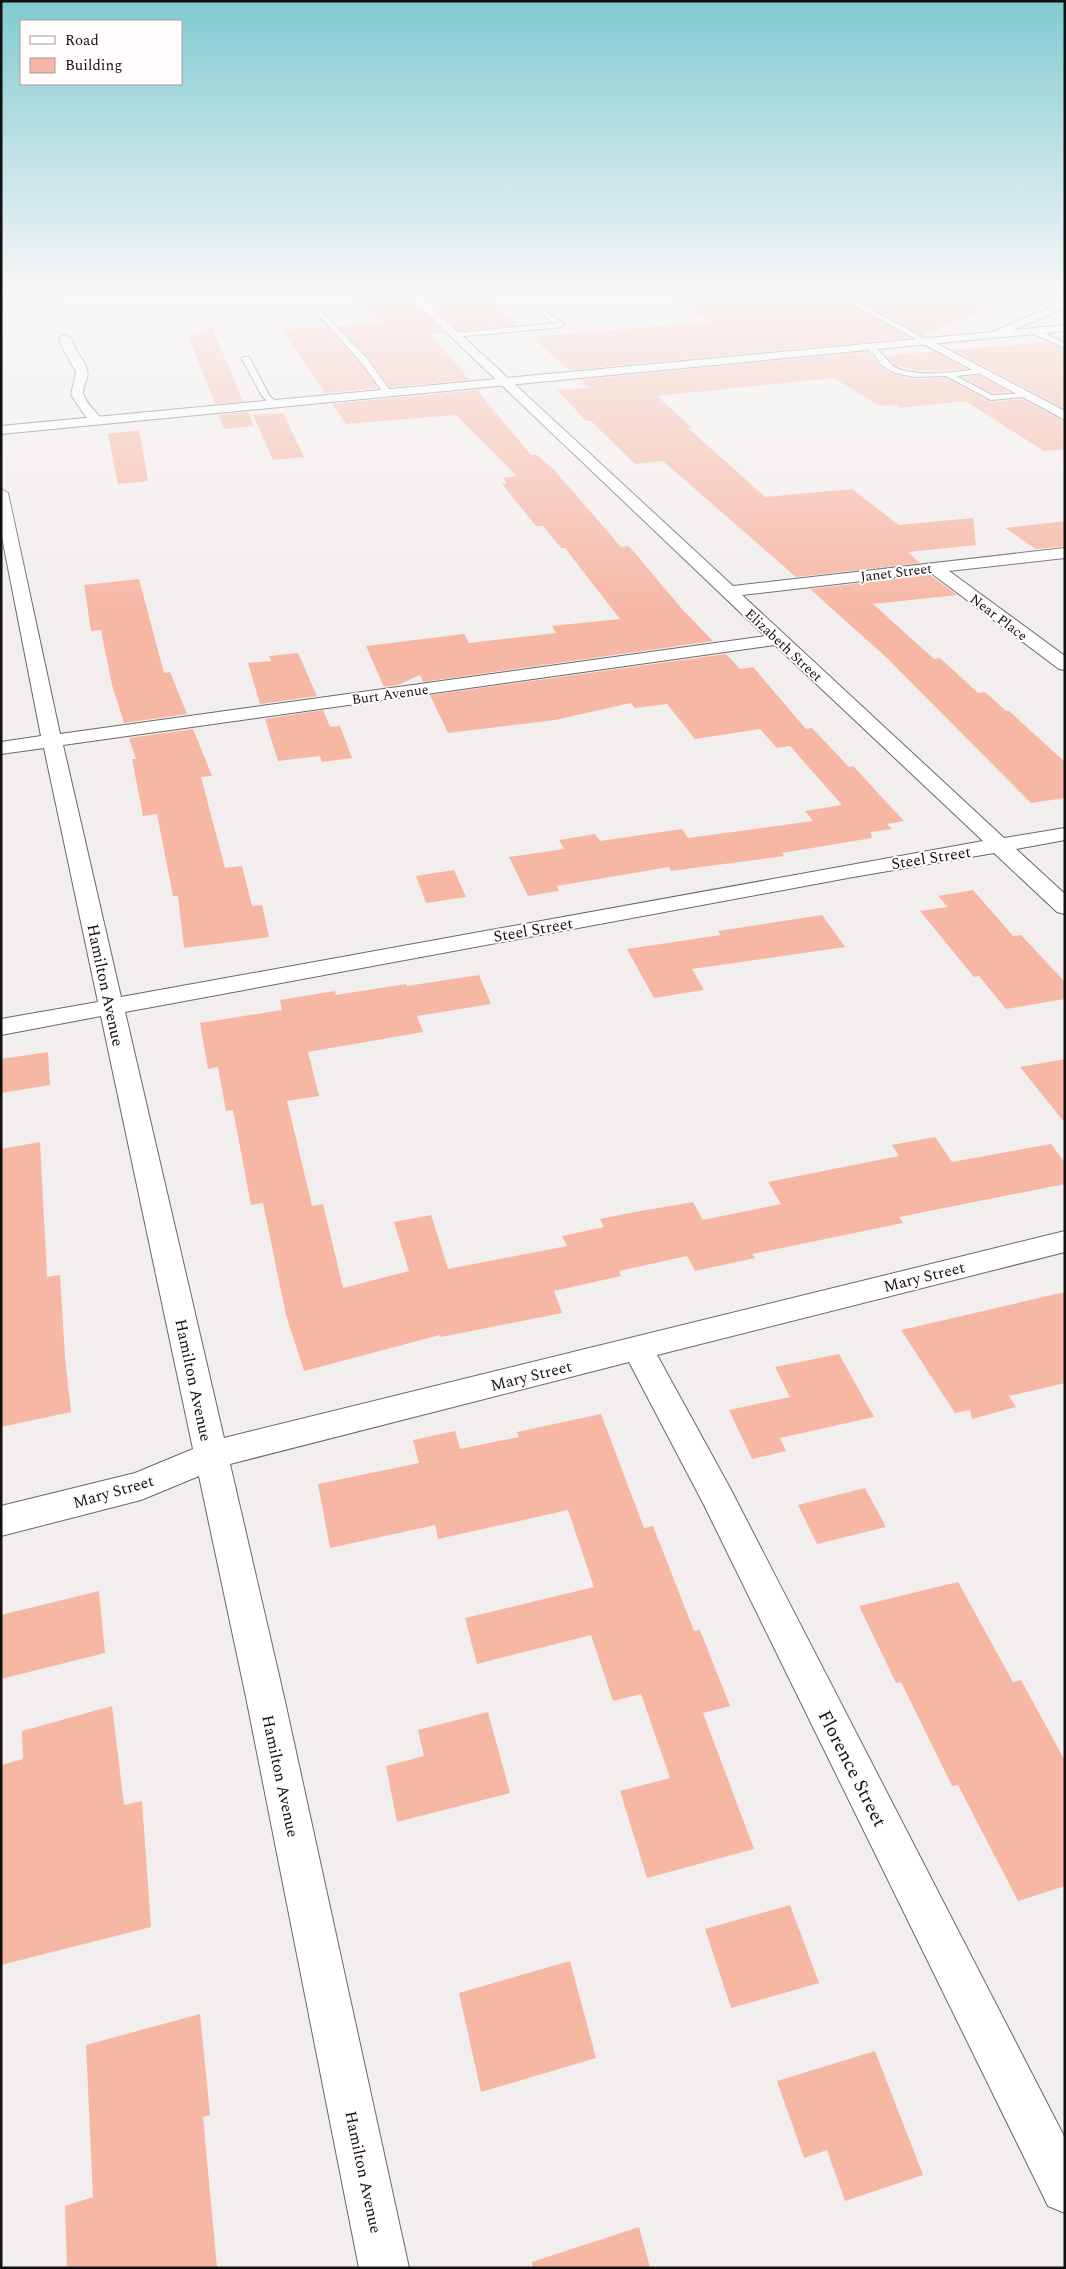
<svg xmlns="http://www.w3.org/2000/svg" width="1066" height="2269" font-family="Spectral,serif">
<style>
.green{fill:#93cfab}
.building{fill:#f6b7a5}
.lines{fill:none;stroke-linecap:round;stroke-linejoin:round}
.service-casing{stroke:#6b6867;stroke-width:2}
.minor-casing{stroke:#6b6867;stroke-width:2}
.primary-casing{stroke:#6b6867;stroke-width:2}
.service{fill:#fff;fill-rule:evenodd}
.minor{fill:#fff;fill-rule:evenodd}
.primary{fill:#fff;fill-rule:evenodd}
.labels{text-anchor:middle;stroke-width:4;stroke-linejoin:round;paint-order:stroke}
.far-street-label{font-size:14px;fill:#121111;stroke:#fffcfb}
.street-label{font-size:16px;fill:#121111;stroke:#fffcfb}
.near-street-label{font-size:19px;fill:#121111;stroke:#fffcfb}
</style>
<rect width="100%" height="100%" fill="#f2eeed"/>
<polygon class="green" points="1,293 115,293 1,301"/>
<g class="building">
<polygon points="464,293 473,302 489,300 517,325 460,331 421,295"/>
<polygon points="663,293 776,293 792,300 830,294 910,338 569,370 532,337 710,322"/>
<polygon points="842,293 962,293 967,297 986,300 974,305 989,308 923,335"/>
<polygon points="406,296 444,333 430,334 469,380 390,387 368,357 338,326 383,322 355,300"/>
<polygon points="212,327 243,401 215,404 189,337"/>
<polygon points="326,327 360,363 378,388 325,393 283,330"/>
<polygon points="1046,342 1065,350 1065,409 953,350"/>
<polygon points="934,351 966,369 931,371 912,370 897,366 886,356"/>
<polygon points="868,352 873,356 869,357 873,357 880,367 895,375 914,379 946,378 991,402 1022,399 1065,422 1065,449 1044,451 965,401 900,408 895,405 880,406 834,378 657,396 692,428 688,428 765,497 852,489 899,525 973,518 976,545 908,552 920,563 796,577 663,461 635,464 591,421 586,421 557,390 589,388 580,380"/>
<polygon points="978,375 1009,392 992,393 962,377"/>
<polygon points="477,390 531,455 537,455 555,471 621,547 629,546 682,609 713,641 423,682 420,675 398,685 384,687 366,646 464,634 469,643 556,633 552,626 620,619 565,548 561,548 543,526 536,526 502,484 507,483 503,478 517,476 456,415 346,424 332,404"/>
<polygon points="248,412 254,426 224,429 219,415"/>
<polygon points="283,413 304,457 273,460 253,415"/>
<polygon points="139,430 148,481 118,484 108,434"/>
<polygon points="1065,521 1065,546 1036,549 1005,528"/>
<polygon points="930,575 957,595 873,604 934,659 940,658 978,693 985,692 1006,711 1009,711 1065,762 1065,798 1031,803 887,658 810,589"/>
<polygon points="139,579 164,673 170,672 187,714 124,723 112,685 101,630 91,631 84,585"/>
<polygon points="298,653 317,696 260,704 248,663 271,661 269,656"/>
<polygon points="726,654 740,669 753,667 806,729 812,728 849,767 853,766 904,821 887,824 892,829 871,832 872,838 782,853 784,856 671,871 669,867 557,886 559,891 528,896 509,857 564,849 559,840 595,834 600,841 682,829 688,838 813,821 805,811 842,805 790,746 777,748 760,729 695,739 667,704 635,708 631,703 555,720 448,733 430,695"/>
<polygon points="323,710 330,727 340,726 352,758 322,762 320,756 278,761 265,719"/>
<polygon points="193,729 212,776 201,777 225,868 242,866 252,906 262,905 269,937 184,948 178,896 173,896 157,814 143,816 132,759 136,759 129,738"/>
<polygon points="454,870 466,897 426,903 416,876"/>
<polygon points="973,890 1013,936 1021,935 1065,982 1065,999 1006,1009 979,976 974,977 920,911 948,907 938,896"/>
<polygon points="822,915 845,947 692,969 704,990 654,998 627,949 721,935 718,931"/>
<polygon points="479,975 491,1004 417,1016 423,1032 308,1052 319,1096 287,1101 312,1206 323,1204 343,1288 409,1271 394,1222 431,1215 448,1269 567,1246 562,1236 604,1227 600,1219 635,1212 693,1202 703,1220 781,1204 768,1182 899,1156 892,1145 935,1137 952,1162 1051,1144 1065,1163 1065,1184 899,1217 903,1223 752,1254 755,1258 695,1271 687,1256 619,1271 621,1276 554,1291 562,1313 441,1337 440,1335 304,1371 286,1315 263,1203 251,1205 233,1110 226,1111 218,1067 208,1069 200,1023 282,1010 280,1000 335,991 336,995 406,984 407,986"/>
<polygon points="48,1052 50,1085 1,1093 1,1059"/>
<polygon points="1065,1059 1065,1123 1020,1067"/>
<polygon points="40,1142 47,1277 60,1275 65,1358 71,1412 1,1427 1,1149"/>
<polygon points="1065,1292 1065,1383 1009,1396 1016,1407 972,1419 970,1410 955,1413 901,1330"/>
<polygon points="839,1354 874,1417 780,1438 786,1451 752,1459 729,1410 790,1397 775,1367"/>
<polygon points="601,1414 644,1528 653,1526 694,1631 700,1630 730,1706 703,1713 754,1849 647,1878 620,1791 670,1778 641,1694 613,1701 591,1635 477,1664 465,1618 594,1587 568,1510 438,1539 435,1525 330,1548 318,1484 419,1463 413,1440 455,1431 460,1449 519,1437 517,1432"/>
<polygon points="865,1488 886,1527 817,1544 798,1505"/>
<polygon points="958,1582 1013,1682 1021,1680 1065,1761 1065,1886 1018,1901 958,1785 952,1786 901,1682 896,1683 859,1606"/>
<polygon points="99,1591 105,1653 1,1679 1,1615"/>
<polygon points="112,1706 124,1805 142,1801 151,1927 1,1965 1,1765 23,1759 22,1731"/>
<polygon points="488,1712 510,1793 397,1822 386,1766 424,1756 418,1730"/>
<polygon points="790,1905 819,1983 731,2008 705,1929"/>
<polygon points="570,1961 596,2058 481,2092 459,1993"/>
<polygon points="200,2014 210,2115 203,2117 217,2268 67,2268 65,2206 93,2197 86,2045"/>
<polygon points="875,2051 923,2175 845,2201 827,2150 804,2158 777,2081"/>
<polygon points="639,2227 650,2268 533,2268 532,2262"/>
</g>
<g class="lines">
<defs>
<g id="service">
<polygon points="778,293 829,293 792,298"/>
<polygon points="831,293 839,293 930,341 923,343"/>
<polygon points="964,293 977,293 1016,300 1023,297 1064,306 1061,308 1024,301 1017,304 967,295"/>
<polygon points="313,307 317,307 367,358 392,393 391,395 385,395 361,362 313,309"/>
<polygon points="539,307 563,323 563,327 456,337 452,335 456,333 554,323 537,310 536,309"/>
<polygon points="1031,329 1037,329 1065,343 1065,348 1031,333"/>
<path d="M 865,344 C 880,343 886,366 902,370 C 926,377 957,371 981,369 L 984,369 L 984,373 L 956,376 L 992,395 L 1025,393 L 1029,395 L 1025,397 L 991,400 L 946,376 L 914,377 L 895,373 L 881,365 L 874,354 L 865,348 Z"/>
<polygon points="243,357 249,357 269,395 278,404 277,406 271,406 262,396 242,359"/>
</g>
<g id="minor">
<path d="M 405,293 L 416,293 L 733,586 L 1065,548 L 1065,558 L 949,571 L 1065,656 L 1065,670 L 1059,669 L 931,573 L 742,595 L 1004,838 L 1065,828 L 1065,840 L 1016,849 L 1065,894 L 1065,914 L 1057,912 L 994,853 L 853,877 L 125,1012 L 224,1438 L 1065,1231 L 1065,1252 L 657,1355 L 730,1488 L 1065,2138 L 1065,2213 L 1048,2206 L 704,1505 L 629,1362 L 230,1464 L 284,1697 L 409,2268 L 359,2268 L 246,1697 L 199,1476 L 141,1500 L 1,1536 L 1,1506 L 135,1473 L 193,1449 L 101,1016 L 1,1035 L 1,1019 L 98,1002 L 44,748 L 1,754 L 1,742 L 41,736 L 1,532 L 1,489 L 8,493 L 60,734 L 765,636 ZM 775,645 L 983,841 L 121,997 L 63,745 Z"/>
<polygon points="1065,301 1065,308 996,337 992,338 986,335"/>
<path d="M 65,335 L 71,338 C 74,350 83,358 87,369 C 90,378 83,383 83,392 C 84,402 97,412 103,421 L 101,424 L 91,424 L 71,395 L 76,372 L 60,343 L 59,338 Z"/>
<polygon points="926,338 1065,411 1065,420 922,343 920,341"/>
</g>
<polygon id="primary" points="1065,325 1065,331 1,434 1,426"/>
</defs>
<use href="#service" class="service-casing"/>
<use href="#minor" class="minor-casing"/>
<use href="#primary" class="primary-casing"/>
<use href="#service" class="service"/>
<use href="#minor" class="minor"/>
<use href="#primary" class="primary"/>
</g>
<linearGradient id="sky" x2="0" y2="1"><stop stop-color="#80cbd2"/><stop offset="0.48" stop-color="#f9f7f7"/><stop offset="1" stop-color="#f9f7f7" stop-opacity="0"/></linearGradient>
<rect width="1066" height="610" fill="url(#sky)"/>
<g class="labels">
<g class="far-street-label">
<text transform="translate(896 572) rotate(-7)" y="5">Janet Street</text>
<text transform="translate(999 617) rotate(37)" y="5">Near Place</text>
<text transform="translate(784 645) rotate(43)" y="5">Elizabeth Street</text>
<text transform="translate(390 694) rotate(-8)" y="5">Burt Avenue</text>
</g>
<g class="street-label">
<text transform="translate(931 857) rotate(-9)" y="6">Steel Street</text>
<text transform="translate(533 929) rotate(-10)" y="6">Steel Street</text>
<text transform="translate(106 985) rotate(78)" y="6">Hamilton Avenue</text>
<text transform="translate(924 1276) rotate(-14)" y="6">Mary Street</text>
<text transform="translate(531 1375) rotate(-14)" y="6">Mary Street</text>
<text transform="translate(194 1380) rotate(78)" y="6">Hamilton Avenue</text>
<text transform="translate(113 1491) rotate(-16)" y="6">Mary Street</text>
<text transform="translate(281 1776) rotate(78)" y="6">Hamilton Avenue</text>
<text transform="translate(364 2172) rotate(78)" y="6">Hamilton Avenue</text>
</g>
<g class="near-street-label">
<text transform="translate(853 1768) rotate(63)" y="7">Florence Street</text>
</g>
</g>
<rect width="1066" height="2269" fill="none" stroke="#121111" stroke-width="5"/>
<rect x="20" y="20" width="162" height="65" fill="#fffcfb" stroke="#a09e9d"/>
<rect x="30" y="36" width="25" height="8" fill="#ffffff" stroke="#a09e9d"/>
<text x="65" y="45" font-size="15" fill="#121111">Road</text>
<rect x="30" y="58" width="25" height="15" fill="#f6b7a5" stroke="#a09e9d"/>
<text x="65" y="70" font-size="15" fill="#121111">Building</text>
</svg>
